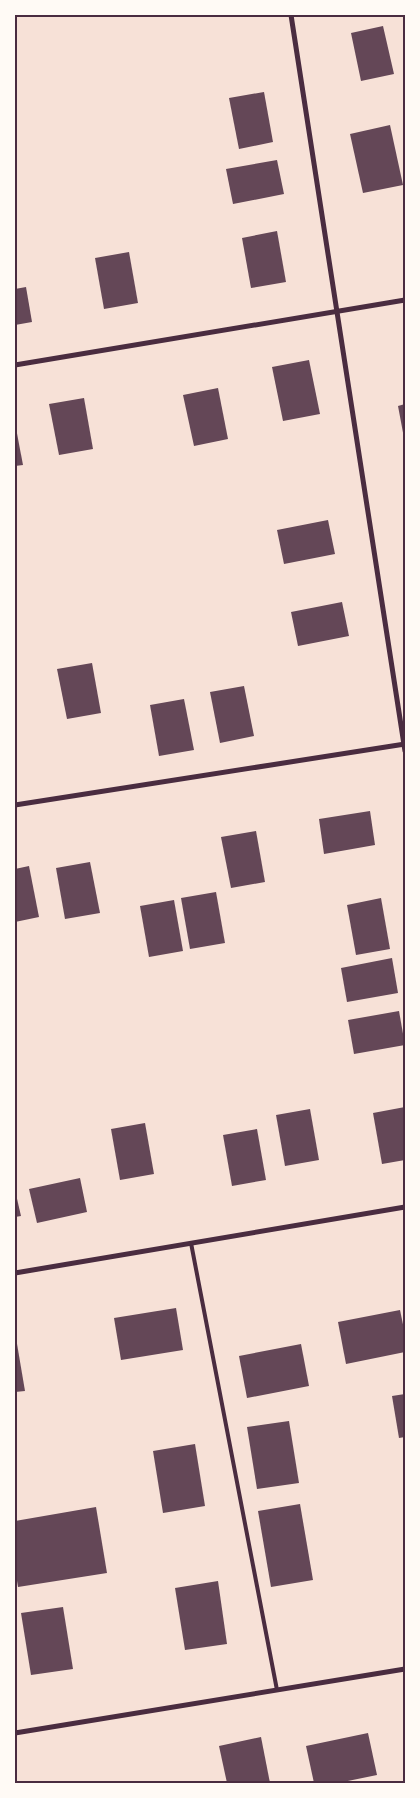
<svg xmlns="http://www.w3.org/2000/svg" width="420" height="1798" font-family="'Roboto Condensed',sans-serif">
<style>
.building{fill:#644757}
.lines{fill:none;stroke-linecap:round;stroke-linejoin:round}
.service{stroke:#4a2c40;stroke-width:4}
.minor{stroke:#4a2c40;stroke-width:5}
.neatline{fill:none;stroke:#4a2c40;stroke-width:2}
</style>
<rect width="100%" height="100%" fill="#f7e1d7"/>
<g class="building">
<polygon points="383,26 394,74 361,81 351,33"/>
<polygon points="264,92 273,142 239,149 229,98"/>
<polygon points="390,125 403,185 363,193 350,134"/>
<polygon points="277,160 284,194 233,204 226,169"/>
<polygon points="277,231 286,282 251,288 242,238"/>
<polygon points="129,252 138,303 104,309 95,258"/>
<polygon points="26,287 32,322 15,325 15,289"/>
<polygon points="309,360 320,414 283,421 272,367"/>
<polygon points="218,388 228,439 194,446 183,395"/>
<polygon points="84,398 93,449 59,455 49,404"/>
<polygon points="405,404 405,438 404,438 398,406"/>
<polygon points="15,423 23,465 15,466"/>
<polygon points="328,520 335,554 284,564 277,530"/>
<polygon points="342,602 349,636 298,646 291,612"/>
<polygon points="92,663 101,713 67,719 57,669"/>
<polygon points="244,686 254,736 220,743 210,692"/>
<polygon points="184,699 194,750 159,756 150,705"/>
<polygon points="370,811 375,845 324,854 319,819"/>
<polygon points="256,831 265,882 231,888 221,837"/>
<polygon points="90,862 100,913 65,919 56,868"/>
<polygon points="29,866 39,917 15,922 15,869"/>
<polygon points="216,892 225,943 190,949 181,898"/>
<polygon points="381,898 390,949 356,955 347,905"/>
<polygon points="174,900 183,951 149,957 140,906"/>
<polygon points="392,958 398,993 347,1002 341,968"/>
<polygon points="399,1011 405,1045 354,1054 348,1020"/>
<polygon points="405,1107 405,1160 382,1164 373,1113"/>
<polygon points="310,1109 319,1160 285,1166 276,1115"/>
<polygon points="145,1123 154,1174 120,1180 111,1129"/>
<polygon points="257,1129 266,1180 232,1186 223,1135"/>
<polygon points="80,1178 87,1212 37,1223 29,1189"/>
<polygon points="15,1190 21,1216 15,1217"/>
<polygon points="176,1308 183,1350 121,1360 114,1318"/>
<polygon points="400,1310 405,1334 405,1352 346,1364 338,1322"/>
<polygon points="15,1332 25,1391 15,1392"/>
<polygon points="301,1344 309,1386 247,1398 239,1356"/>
<polygon points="405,1394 405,1437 399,1438 392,1396"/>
<polygon points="289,1421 299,1483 257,1489 247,1427"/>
<polygon points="195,1444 205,1506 163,1513 153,1451"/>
<polygon points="300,1504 313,1580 271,1587 258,1511"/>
<polygon points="96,1507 107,1573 18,1587 15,1568 15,1521"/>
<polygon points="218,1581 227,1644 185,1650 175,1588"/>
<polygon points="63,1607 73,1669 31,1675 21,1613"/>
<polygon points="368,1733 377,1775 338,1783 314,1783 306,1746"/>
<polygon points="261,1737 270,1783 227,1783 219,1746"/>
</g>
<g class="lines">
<polyline class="service" points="191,1243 277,1690"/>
<g class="minor">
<polyline points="291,15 405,751"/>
<polyline points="15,365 405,300"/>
<polyline points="15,805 405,744"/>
<polyline points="15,1273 405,1207"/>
<polyline points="15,1733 405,1669"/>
</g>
</g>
<rect width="420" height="1798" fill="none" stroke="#fffaf5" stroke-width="32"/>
<rect x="16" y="16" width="388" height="1766" class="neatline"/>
</svg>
